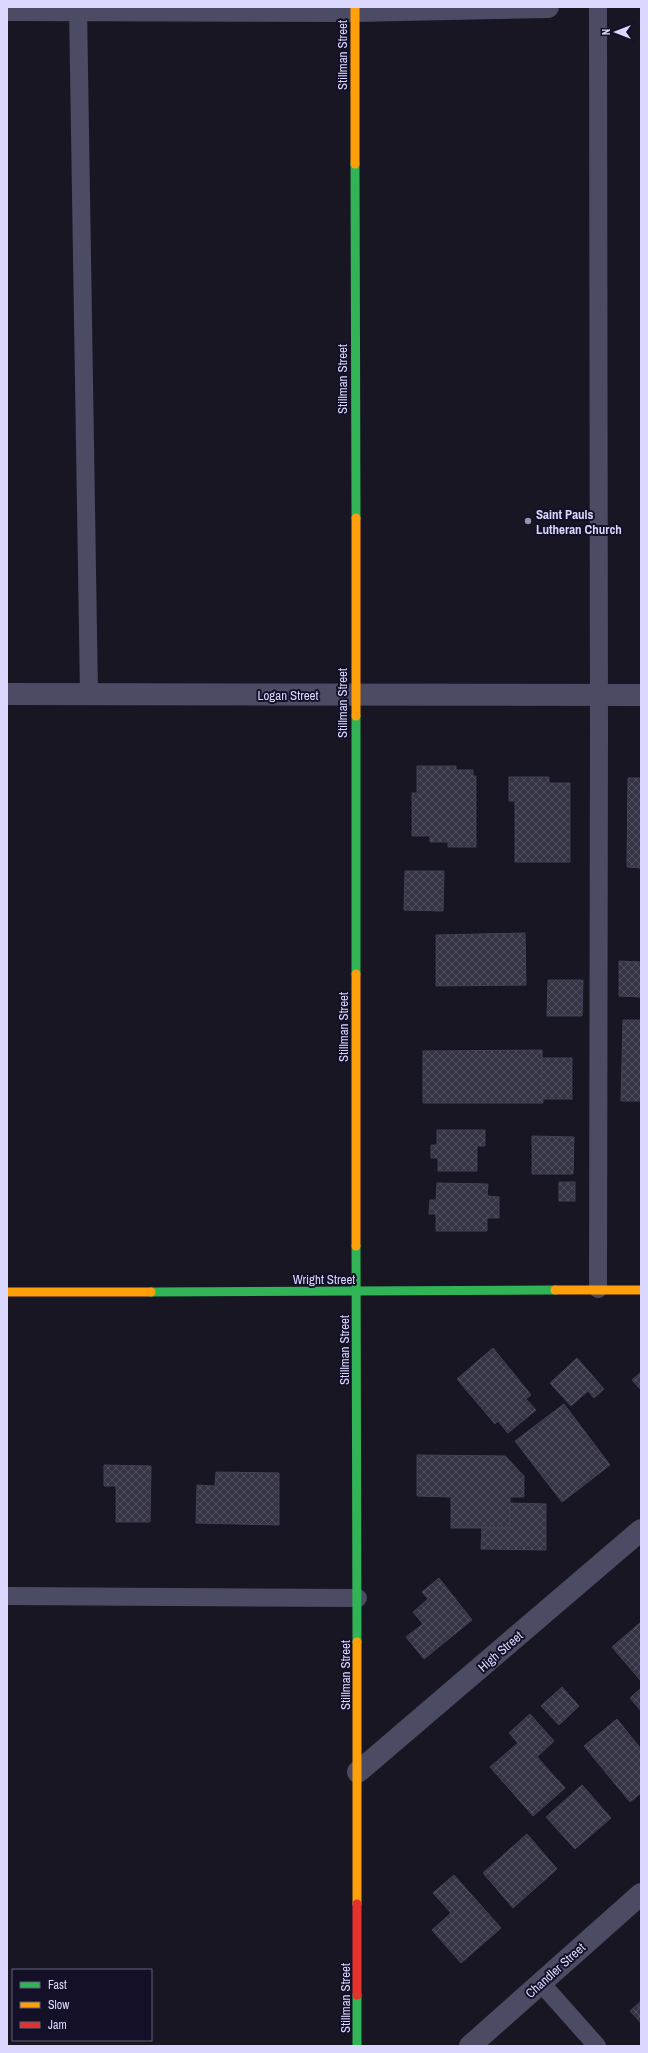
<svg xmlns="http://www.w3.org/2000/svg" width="648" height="2053" font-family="'Archivo Narrow',sans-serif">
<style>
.building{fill:url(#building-cross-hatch);stroke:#434156}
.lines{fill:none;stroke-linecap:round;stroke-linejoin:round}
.lane{stroke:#4b4c63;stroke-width:18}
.street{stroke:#4b4c63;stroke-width:22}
.fast{stroke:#30b455;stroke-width:9}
.slow{stroke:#ff9f0a;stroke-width:9}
.jam{stroke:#e5322d;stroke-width:9}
.poi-dot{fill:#9694b1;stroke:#131028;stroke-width:1.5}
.labels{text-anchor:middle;stroke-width:4;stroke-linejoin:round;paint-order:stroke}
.street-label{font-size:13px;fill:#dad8fe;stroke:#131028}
.poi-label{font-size:13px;font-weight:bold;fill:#dad8fe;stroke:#131028;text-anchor:start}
</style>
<defs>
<pattern id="building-cross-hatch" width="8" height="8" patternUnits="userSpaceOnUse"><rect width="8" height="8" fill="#353445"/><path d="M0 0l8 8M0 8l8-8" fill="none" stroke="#525161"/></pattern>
</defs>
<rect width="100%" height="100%" fill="#171622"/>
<g class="building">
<polygon points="417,766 456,766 456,770 473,770 473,776 476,776 476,847 448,847 448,842 430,842 430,836 412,836 412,793 417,793"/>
<polygon points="509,777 549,777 549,783 570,783 570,862 515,862 515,801 509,801"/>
<polygon points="628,778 641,778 641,868 627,867"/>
<polygon points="405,871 444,871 443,911 404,910"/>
<polygon points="525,933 526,985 436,986 436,935"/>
<polygon points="619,961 641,962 641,997 619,996"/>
<polygon points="548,980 583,980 582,1016 547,1016"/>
<polygon points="623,1020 641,1020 641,1101 621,1101"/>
<polygon points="542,1050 543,1103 423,1103 423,1051"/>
<rect x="542" y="1058" width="30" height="41"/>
<polygon points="437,1130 485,1130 485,1146 477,1146 477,1171 438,1171 438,1158 431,1158 431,1145 437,1145"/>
<polygon points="532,1136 574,1137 573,1174 532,1174"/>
<rect x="559" y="1182" width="16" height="19"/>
<polygon points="437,1183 488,1184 487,1196 499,1197 499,1218 487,1218 487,1231 436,1231 436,1214 429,1214 430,1200 436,1200"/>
<polygon points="493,1348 531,1395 526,1399 536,1410 508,1433 498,1421 495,1424 457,1379"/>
<polygon points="577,1358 604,1389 594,1398 588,1391 571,1406 550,1383"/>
<polygon points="641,1372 641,1390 632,1380"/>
<polygon points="564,1404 610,1465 562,1502 515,1441"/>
<polygon points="417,1455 505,1456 524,1476 524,1497 510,1497 510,1528 451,1528 451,1497 417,1496"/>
<polygon points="104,1465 151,1466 150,1522 116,1522 116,1486 104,1486"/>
<polygon points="216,1472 279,1473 279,1525 196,1523 197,1485 215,1486"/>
<polygon points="510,1503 546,1504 546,1550 481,1549 482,1528 510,1528"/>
<polygon points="439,1578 472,1620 424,1659 406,1637 423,1624 413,1612 428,1599 422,1592"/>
<polygon points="641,1622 641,1681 612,1647"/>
<polygon points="562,1687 579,1706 559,1725 541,1706"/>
<polygon points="641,1688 641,1711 630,1698"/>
<polygon points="530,1714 554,1741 537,1757 565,1788 533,1816 490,1767 518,1743 509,1733"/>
<polygon points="617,1719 641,1749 641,1793 630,1802 584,1746"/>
<polygon points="582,1785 611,1818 575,1849 546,1817"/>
<polygon points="527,1834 557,1869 513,1908 483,1873"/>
<polygon points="454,1875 501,1928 461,1963 432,1930 451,1913 433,1893"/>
<polygon points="641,2001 641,2023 630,2011"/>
</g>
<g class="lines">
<g class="lane">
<polyline points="78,7 89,694"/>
<polyline points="598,1289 599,735 598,7"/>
<polyline points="7,1596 358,1598"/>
<polyline points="541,1983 597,2046"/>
</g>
<g class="street">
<polyline points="7,10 355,11 548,7"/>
<polyline points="7,694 641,695"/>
<polyline points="358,1772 641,1530"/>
<polyline points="470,2046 641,1894"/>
</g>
<g class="fast">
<polyline points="355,164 356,518"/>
<polyline points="356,716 356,974"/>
<polyline points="356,1246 357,1642"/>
<polyline points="151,1292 555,1290"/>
<polyline points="357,1995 357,2046"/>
</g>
<g class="slow">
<polyline points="355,7 355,164"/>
<polyline points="356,518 356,716"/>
<polyline points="356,974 356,1246"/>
<polyline points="555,1290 641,1290"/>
<polyline points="7,1292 151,1292"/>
<polyline points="357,1642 357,1904"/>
</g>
<polyline class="jam" points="357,1904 357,1995"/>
</g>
<circle class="poi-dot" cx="528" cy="521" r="4"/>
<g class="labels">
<g class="street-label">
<text transform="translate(342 55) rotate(-90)" y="5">Stillman Street</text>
<text transform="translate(342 379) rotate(-90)" y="5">Stillman Street</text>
<text x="288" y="700">Logan Street</text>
<text transform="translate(342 703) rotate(-90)" y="5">Stillman Street</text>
<text transform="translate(343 1027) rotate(-90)" y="5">Stillman Street</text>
<text x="324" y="1284">Wright Street</text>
<text transform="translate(344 1350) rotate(-90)" y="5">Stillman Street</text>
<text transform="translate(500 1651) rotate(-41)" y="5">High Street</text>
<text transform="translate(345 1675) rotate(-90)" y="5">Stillman Street</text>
<text transform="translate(555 1970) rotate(-42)" y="5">Chandler Street</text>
<text transform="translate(345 1998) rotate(-90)" y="5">Stillman Street</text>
</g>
<g class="poi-label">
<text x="536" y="519">Saint Pauls<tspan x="536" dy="15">Lutheran Church</tspan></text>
</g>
</g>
<rect width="648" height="2053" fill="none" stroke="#dad8fe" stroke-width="16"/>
<rect x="12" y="1969" width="140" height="72" fill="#131028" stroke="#63607e"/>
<rect x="20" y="1982" width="20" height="6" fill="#30b455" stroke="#63607e"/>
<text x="48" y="1989" font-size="12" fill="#dad8fe">Fast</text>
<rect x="20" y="2002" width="20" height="6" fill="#ff9f0a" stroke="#63607e"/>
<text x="48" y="2009" font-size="12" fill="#dad8fe">Slow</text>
<rect x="20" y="2022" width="20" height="6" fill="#e5322d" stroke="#63607e"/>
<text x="48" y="2029" font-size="12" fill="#dad8fe">Jam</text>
<g transform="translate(616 32) rotate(270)" stroke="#131028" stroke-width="3" paint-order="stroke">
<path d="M0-3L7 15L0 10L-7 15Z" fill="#dad8fe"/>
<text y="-6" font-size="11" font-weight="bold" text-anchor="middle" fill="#dad8fe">N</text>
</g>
</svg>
